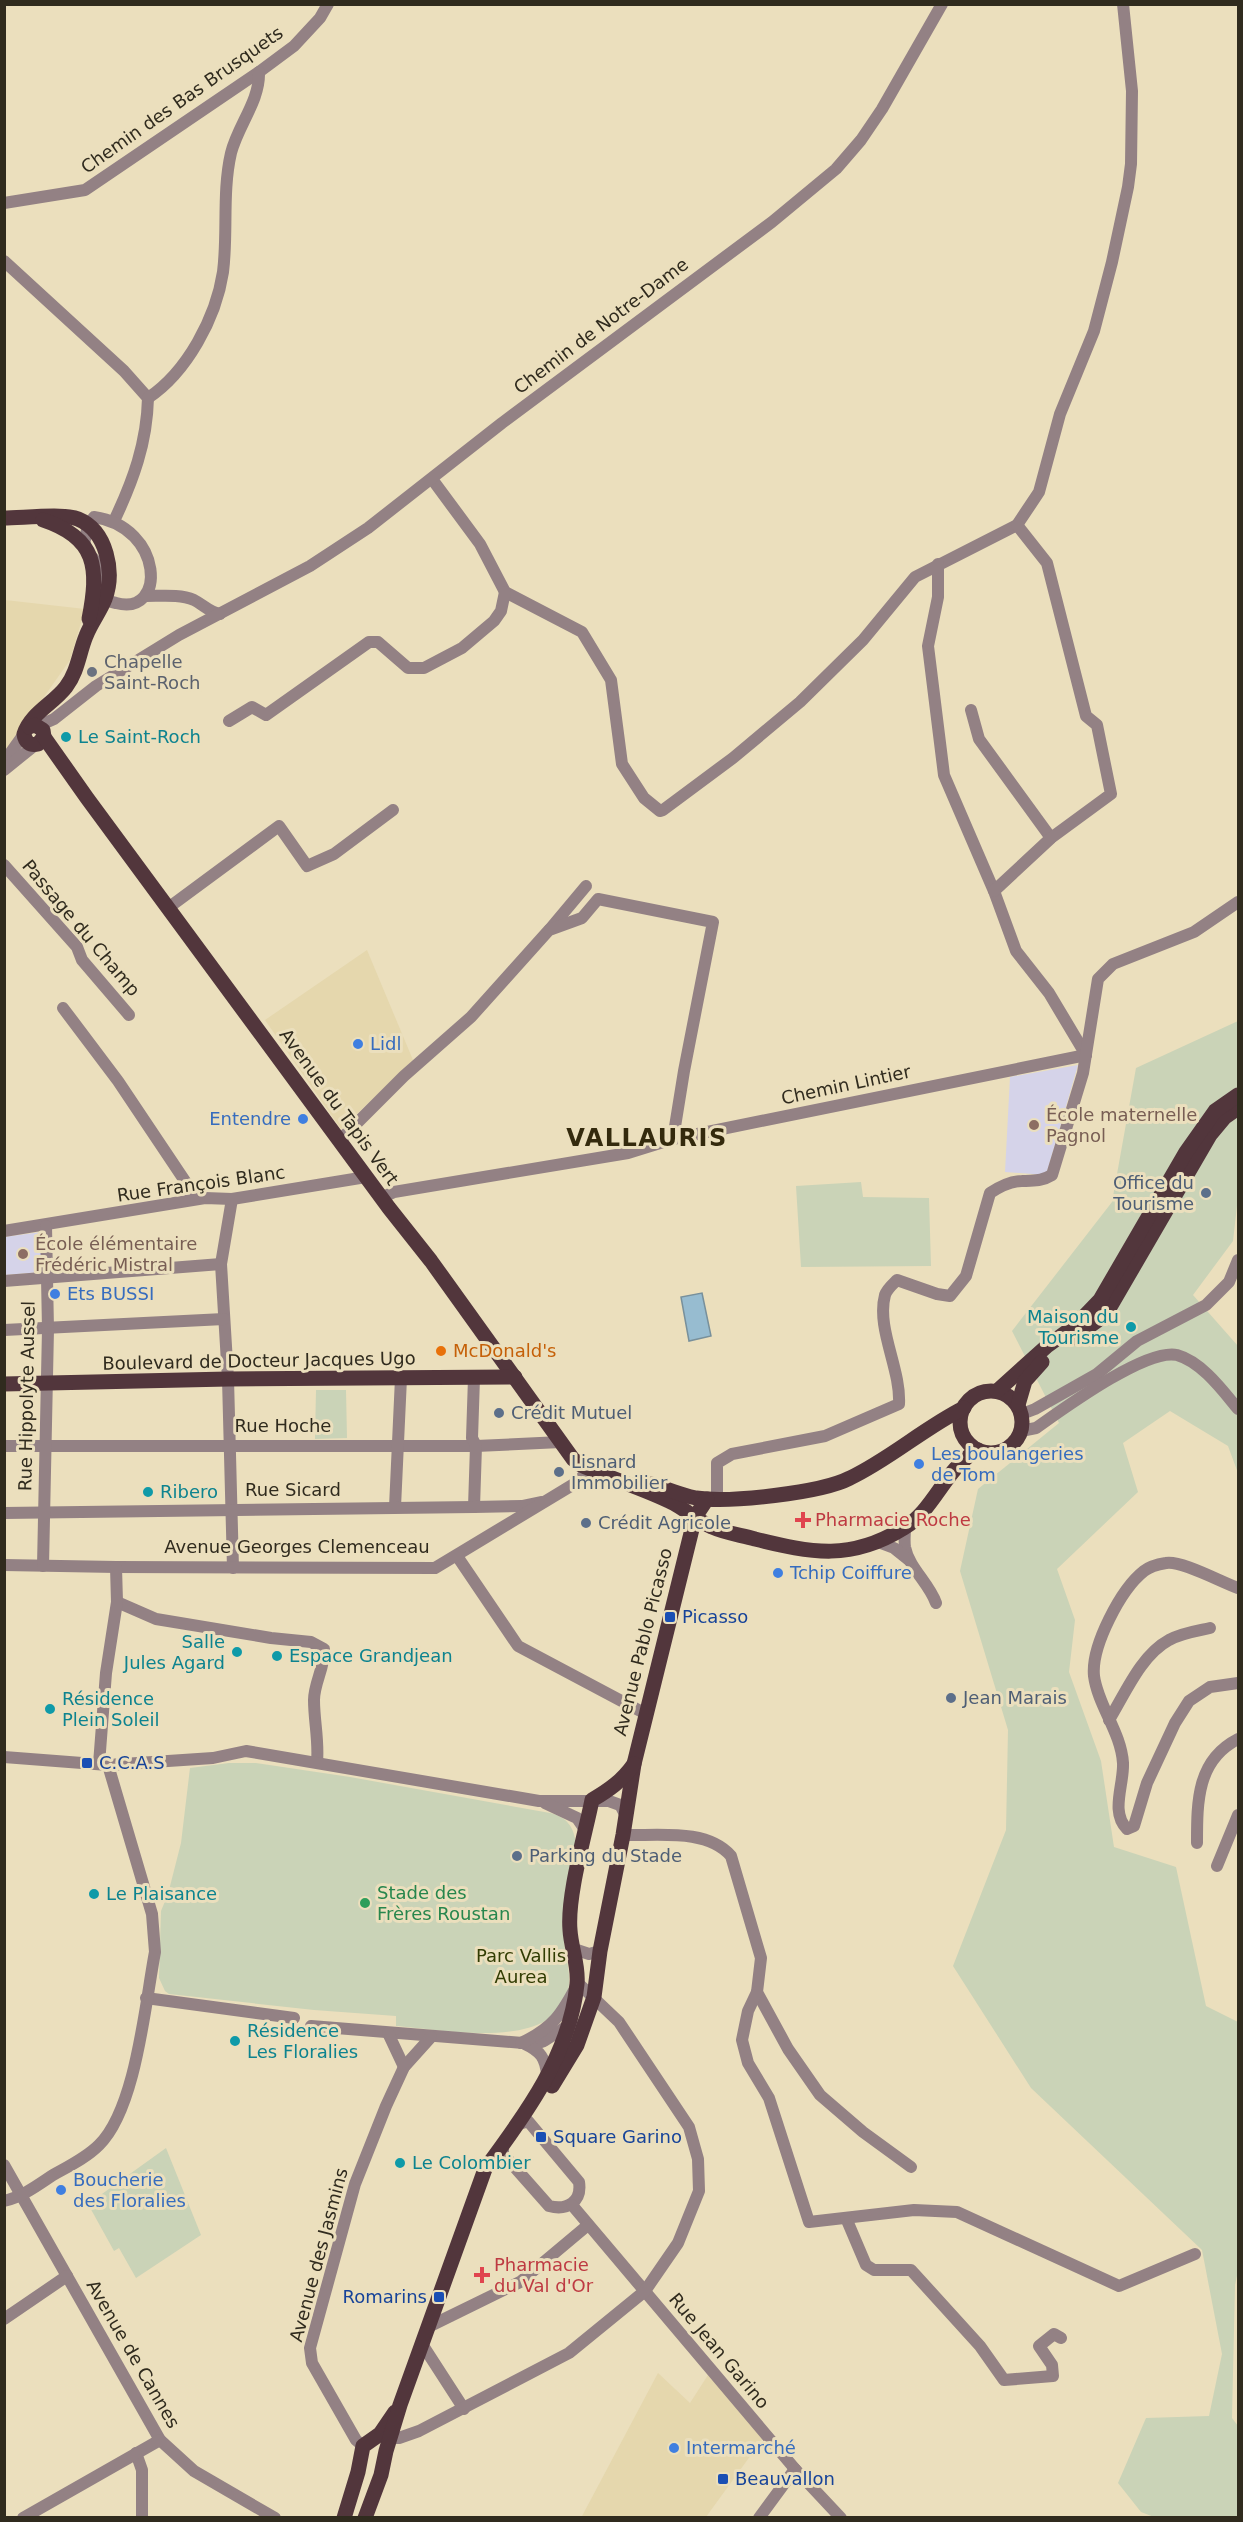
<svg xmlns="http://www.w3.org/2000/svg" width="1243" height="2522" font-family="'DejaVu Sans',sans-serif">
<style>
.built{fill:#e5d7ad}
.industrial{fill:#d5d3e9}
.green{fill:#cad3b7}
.water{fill:#97bcd0;stroke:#78909b;stroke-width:1.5}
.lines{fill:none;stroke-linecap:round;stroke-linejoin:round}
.minor{stroke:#938184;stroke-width:12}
.major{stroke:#52363c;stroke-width:15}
.worship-dot{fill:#6b7280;stroke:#ebdfbd;stroke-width:2}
.culture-dot{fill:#0f9aa8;stroke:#ebdfbd;stroke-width:2}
.shop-dot{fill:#3f7fe0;stroke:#ebdfbd;stroke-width:2}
.education-dot{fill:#8d6e63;stroke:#ebdfbd;stroke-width:2}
.service-dot{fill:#5c6f8a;stroke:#ebdfbd;stroke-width:2}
.food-dot{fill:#e8710a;stroke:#ebdfbd;stroke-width:2}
.health-dot{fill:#e0444e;stroke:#ebdfbd;stroke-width:2}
.transit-dot{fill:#1a4fb4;stroke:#ebdfbd;stroke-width:2}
.leisure-dot{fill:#2e9e5b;stroke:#ebdfbd;stroke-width:2}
.labels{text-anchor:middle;stroke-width:6;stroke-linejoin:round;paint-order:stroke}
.street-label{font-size:18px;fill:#302b1e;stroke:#ebdfbd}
.worship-label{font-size:18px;fill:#5b616d;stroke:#ebdfbd;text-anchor:start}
.culture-label{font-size:18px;fill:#0d838f;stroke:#ebdfbd;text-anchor:start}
.shop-label{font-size:18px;fill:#366cbe;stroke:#ebdfbd;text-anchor:start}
.education-label{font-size:18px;fill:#785e54;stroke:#ebdfbd;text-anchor:start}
.service-label{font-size:18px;fill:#4e5e75;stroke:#ebdfbd;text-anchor:start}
.food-label{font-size:18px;fill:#c56008;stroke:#ebdfbd;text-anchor:start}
.health-label{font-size:18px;fill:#be3a42;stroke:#ebdfbd;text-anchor:start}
.transit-label{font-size:18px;fill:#164399;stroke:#ebdfbd;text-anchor:start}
.leisure-label{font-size:18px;fill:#27864d;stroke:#ebdfbd;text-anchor:start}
.park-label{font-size:18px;fill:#313c03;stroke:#ebdfbd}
.district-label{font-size:24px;font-weight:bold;letter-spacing:1.5px;fill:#342a0d;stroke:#ebdfbd}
</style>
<rect width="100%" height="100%" fill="#ebdfbd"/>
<g class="built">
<polygon points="5,600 85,609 70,660 5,752"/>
<polygon points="367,950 413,1060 341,1129 265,1020"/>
<polygon points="658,2373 690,2403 708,2375 764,2437 706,2517 581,2518"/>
</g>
<g class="industrial">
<polygon points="1078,1065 1046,1175 1005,1172 1010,1077"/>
<polygon points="42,1232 41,1272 5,1275 4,1237"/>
</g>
<g class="green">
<polygon points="1238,1021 1238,1197 1233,1241 1193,1295 1238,1346 1238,1473 1228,1446 1170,1411 1123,1443 1138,1492 1057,1569 1075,1620 1069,1672 1101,1761 1114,1847 1176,1867 1206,2006 1238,2022 1238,2271 1235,2285 1232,2418 1238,2426 1238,2517 1154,2517 1141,2512 1118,2483 1146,2418 1209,2416 1222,2354 1202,2250 1031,2088 953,1966 1006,1830 1008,1730 960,1571 978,1489 1059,1423 1012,1331 1112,1202 1136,1068"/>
<polygon points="861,1182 863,1197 929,1198 931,1266 801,1267 796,1186"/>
<polygon points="316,1390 346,1390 347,1438 315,1439"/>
<path d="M 229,1763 L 256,1763 L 350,1777 L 550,1813 C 567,1817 574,1827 576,1844 C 573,1872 563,1914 564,1940 C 565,1957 572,1974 568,1991 C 553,2053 441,2029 396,2026 L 396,2016 L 314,2010 L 169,1994 L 165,1991 L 159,1978 L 161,1911 L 168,1894 L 181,1843 L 190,1768 Z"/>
<polygon points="166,2148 201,2235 136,2278 119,2248 114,2251 88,2204"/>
</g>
<polygon class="water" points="702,1293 711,1336 689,1341 681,1297"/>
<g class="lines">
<g class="minor">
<polyline points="4,203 85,190 259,72 294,46 320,18 328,4"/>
<path d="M 4,261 L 124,371 L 148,398 C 147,443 133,481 114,521"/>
<path d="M 148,398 C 187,372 216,318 223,272 C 228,233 222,192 231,153 C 238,125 260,101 259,72"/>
<polyline points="432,479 480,544 505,592 582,632 611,680 622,764 644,798 660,811 663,810 733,758 800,702 863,640 915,577 1017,525 1039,492 1060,414 1094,331 1112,262 1128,187 1131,164 1132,91 1123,4"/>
<path d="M 84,544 L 88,525 L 94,517 C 164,527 167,617 116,603 C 111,602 103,600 101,594 C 99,587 101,575 101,567 L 91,556"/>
<polyline points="938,564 938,597 928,646 944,775 994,891 1016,951 1049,993 1086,1055"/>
<path d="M 146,596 C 162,596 180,594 194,600 C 204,605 209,612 220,614"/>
<polyline points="971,710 979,739 1051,838"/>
<polyline points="229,721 252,707 266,715 369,642 378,642 408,668 424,668 462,648 494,621 501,611 505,592"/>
<polyline points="45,723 54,719 96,686 179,635 310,566 368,528 502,423 772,222 836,169 861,140 882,109 942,4"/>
<polyline points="4,762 24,734"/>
<polyline points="4,770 35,745"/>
<polyline points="4,865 77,947 82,960 129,1015"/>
<polyline points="994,891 1051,838 1111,794 1097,725 1086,716 1047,563 1017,525"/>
<polyline points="168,908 279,826 307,866 334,854 393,810"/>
<polyline points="550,929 586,886"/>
<polyline points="63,1008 118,1081 197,1199"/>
<polyline points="340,1140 404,1076 471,1017 549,930 582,918 598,899 713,922 684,1071 673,1139"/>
<polyline points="381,1198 394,1192 628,1153 673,1139 1086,1055"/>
<polyline points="232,1199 221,1264 228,1379 233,1568"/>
<polyline points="4,1231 205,1198 232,1199 366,1177"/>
<polyline points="4,1281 221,1264"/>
<polyline points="4,1330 224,1319"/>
<polyline points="1022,1414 1035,1409 1097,1374 1137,1341 1206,1305 1229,1282 1238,1260"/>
<path d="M 1021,1431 L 1036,1428 C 1063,1409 1146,1348 1177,1355 C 1202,1362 1223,1391 1238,1409"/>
<polyline points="4,1446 476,1446 561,1442"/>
<path d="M 717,1498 L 717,1463 L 732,1454 L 825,1436 L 899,1404 C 901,1369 876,1328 885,1295 C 887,1289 893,1284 897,1280 L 937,1294 L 950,1296 L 966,1276 L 990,1193 C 999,1187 1012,1181 1022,1181 C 1035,1180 1040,1182 1052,1175 L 1083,1073 L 1098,979 L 1113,964 L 1194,932 L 1238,902"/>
<polyline points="395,1507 401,1378"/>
<polyline points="474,1507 476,1446 472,1438 474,1378"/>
<polyline points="4,1513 474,1507 522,1506 541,1502"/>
<path d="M 905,1527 C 905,1534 904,1541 905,1547 C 909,1568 929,1583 936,1603"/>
<polyline points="878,1542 894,1548 909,1560"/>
<polyline points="457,1556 518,1646 646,1714"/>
<polyline points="4,1565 116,1567 435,1568 579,1481 588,1469"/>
<polyline points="43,1566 48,1329 46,1226"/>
<path d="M 1238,1588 C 1221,1582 1181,1560 1166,1563 C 1160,1564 1149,1567 1144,1571 C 1121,1589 1091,1646 1094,1676 C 1098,1706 1121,1732 1123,1763 C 1124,1785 1110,1812 1127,1829 L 1134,1826 L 1147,1783 L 1175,1723 L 1189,1701 L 1210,1687 L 1238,1683"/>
<path d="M 117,1602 L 156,1619 L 271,1638 L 311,1642 L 324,1649 C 325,1667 314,1683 314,1700 C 314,1721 319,1741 317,1762"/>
<path d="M 1109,1720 C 1125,1694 1141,1655 1169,1640 C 1181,1633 1196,1631 1210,1628"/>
<polyline points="4,1757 108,1765 213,1758 246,1751 539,1801 609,1801 620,1805 626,1816"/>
<polyline points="99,1764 106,1673 117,1602 116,1567"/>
<polyline points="545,1803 577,1818 586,1831"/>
<path d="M 623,1835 C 657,1836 707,1828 731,1856 L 761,1958 L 757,1992 L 788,2049 L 820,2095 L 863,2132 L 911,2167"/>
<path d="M 1197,1843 C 1197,1801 1197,1760 1238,1739"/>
<polyline points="1217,1866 1238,1815"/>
<polyline points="574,1949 589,1954 600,1951 598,1959"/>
<polyline points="757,1992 748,2011 742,2040 748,2063 769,2098 809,2222 914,2210 957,2212 1119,2286 1195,2254"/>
<polyline points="146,1998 294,2018"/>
<polyline points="311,2026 535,2044 544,2041 572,2023"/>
<polyline points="388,2033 404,2067"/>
<path d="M 525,2044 C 540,2051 546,2058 547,2076"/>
<path d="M 503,2145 L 503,2154 L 549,2206 C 568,2211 582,2201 579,2182 L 528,2121 L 516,2125"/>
<polyline points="4,2165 160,2440 194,2471 275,2518"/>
<path d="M 4,2201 C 22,2197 38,2185 53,2175 C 69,2166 86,2158 99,2145 C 136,2109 145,2004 155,1952 L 152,1914 L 108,1765"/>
<polyline points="572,2205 795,2469 841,2518"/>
<polyline points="846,2218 866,2265 874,2270 911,2270 980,2346 1004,2380 1053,2376 1052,2365 1039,2346 1054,2334 1061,2338"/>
<polyline points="4,2319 67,2276"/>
<polyline points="428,2327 520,2282 588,2225"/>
<polyline points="422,2344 464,2409"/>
<path d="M 391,2438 L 399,2438 L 419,2431 L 569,2353 L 645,2291 L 678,2243 L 699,2191 L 698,2159 L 689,2127 L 619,2022 L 578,1983 C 562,2014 553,2028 521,2043"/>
<polyline points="363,2446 356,2440 312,2363 310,2348 355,2184 386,2106 404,2067 431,2037"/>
<polyline points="136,2453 142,2470 142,2518"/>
<polyline points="23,2518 160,2440"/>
<polyline points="759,2518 795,2469"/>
</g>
<g class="major">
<path d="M 4,518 C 22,518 64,513 78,519 C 107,531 115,572 105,599 C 100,612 91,623 86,636 C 79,653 78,671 66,687 C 53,704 31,713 24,734 C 25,742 30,746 38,744 L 44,737"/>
<path d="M 43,520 C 97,538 99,568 89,619"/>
<path d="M 29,727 L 35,725 L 43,730 L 44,737 L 87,798 L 389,1208 L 431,1261 L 573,1459 L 581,1465 C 611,1479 643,1488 673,1503 C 686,1510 698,1521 712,1527 C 725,1533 741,1535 755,1539 C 812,1553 851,1561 904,1528 C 935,1509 945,1468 978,1450"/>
<polyline points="1073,1338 1097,1321 1110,1307 1210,1135 1225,1117 1238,1108"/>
<polyline points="4,1384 228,1379 515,1377"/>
<circle cx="991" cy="1422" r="31"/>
<polyline points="997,1391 1047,1346 1076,1325 1100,1300 1186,1152 1215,1111 1238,1095"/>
<polyline points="1018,1405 1025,1381 1042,1362"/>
<path d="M 652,1484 C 667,1489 681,1495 696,1498 C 729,1503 821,1493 850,1478 C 890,1459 924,1428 964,1408"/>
<polyline points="552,2086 577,2045 594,1997 600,1951 623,1835 634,1764 695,1517 707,1499"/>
<polyline points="344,2518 358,2472 363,2446 380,2434 395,2412"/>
<path d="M 365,2518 L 381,2475 L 386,2451 L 400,2405 L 485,2169 C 526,2114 570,2054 577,1984 C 579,1966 571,1948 570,1930 C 567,1896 585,1835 592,1800 C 609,1790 622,1781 634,1764"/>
</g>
</g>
<circle class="worship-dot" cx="92" cy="672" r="6"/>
<g class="culture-dot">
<circle cx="66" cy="737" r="6"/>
<circle cx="1131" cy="1327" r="6"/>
<circle cx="148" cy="1492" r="6"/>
<circle cx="237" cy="1652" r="6"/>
<circle cx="277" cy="1656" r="6"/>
<circle cx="50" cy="1709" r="6"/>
<circle cx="94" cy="1894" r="6"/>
<circle cx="235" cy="2041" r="6"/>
<circle cx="400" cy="2163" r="6"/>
</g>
<g class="shop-dot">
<circle cx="358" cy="1044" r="6"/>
<circle cx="303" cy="1119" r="6"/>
<circle cx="55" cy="1294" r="6"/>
<circle cx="919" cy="1464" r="6"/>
<circle cx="778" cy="1573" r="6"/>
<circle cx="61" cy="2190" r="6"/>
<circle cx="674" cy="2448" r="6"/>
</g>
<g class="education-dot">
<circle cx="1034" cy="1125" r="6"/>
<circle cx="23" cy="1254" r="6"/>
</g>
<g class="service-dot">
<circle cx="1206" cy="1193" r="6"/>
<circle cx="499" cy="1413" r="6"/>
<circle cx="559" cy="1472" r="6"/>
<circle cx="586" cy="1523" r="6"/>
<circle cx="951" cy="1698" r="6"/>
<circle cx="517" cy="1856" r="6"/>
</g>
<circle class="food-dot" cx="441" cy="1351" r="6"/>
<g class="health-dot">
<path d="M800 1511h6v6h6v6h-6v6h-6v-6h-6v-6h6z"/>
<path d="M479 2266h6v6h6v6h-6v6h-6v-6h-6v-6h6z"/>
</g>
<g class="transit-dot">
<rect x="664" y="1611" width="12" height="12" rx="3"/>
<rect x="81" y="1757" width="12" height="12" rx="3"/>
<rect x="535" y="2131" width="12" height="12" rx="3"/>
<rect x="433" y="2291" width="12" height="12" rx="3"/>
<rect x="717" y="2473" width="12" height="12" rx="3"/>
</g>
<circle class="leisure-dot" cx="365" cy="1903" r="6"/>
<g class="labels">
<g class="street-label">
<text transform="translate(182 100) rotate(-35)" y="6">Chemin des Bas Brusquets</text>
<text transform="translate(601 326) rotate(-37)" y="6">Chemin de Notre-Dame</text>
<text transform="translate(81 928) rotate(50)" y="6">Passage du Champ</text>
<text transform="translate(846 1085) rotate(-12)" y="6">Chemin Lintier</text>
<text transform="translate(339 1107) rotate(54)" y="6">Avenue du Tapis Vert</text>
<text transform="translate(201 1184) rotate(-8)" y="6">Rue François Blanc</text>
<text transform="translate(259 1361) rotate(-1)" y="6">Boulevard de Docteur Jacques Ugo</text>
<text transform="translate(27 1396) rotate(-89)" y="6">Rue Hippolyte Aussel</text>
<text x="283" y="1432">Rue Hoche</text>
<text x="293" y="1496">Rue Sicard</text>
<text x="297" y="1553">Avenue Georges Clemenceau</text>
<text transform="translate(643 1642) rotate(-76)" y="6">Avenue Pablo Picasso</text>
<text transform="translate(319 2255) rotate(-75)" y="6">Avenue des Jasmins</text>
<text transform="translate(719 2351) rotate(50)" y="6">Rue Jean Garino</text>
<text transform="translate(133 2354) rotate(60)" y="6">Avenue de Cannes</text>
</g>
<g class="worship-label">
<text x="104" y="668">Chapelle<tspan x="104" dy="21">Saint-Roch</tspan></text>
</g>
<g class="culture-label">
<text x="78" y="743">Le Saint-Roch</text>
<text x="1119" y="1323" text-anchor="end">Maison du<tspan x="1119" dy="21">Tourisme</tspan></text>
<text x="160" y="1498">Ribero</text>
<text x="225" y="1648" text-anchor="end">Salle<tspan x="225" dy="21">Jules Agard</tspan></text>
<text x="289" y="1662">Espace Grandjean</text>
<text x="62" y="1705">Résidence<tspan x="62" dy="21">Plein Soleil</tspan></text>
<text x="106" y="1900">Le Plaisance</text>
<text x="247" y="2037">Résidence<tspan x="247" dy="21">Les Floralies</tspan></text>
<text x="412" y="2169">Le Colombier</text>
</g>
<g class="shop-label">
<text x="370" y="1050">Lidl</text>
<text x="291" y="1125" text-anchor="end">Entendre</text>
<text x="67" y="1300">Ets BUSSI</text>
<text x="931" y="1460">Les boulangeries<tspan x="931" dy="21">de Tom</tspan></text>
<text x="790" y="1579">Tchip Coiffure</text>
<text x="73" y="2186">Boucherie<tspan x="73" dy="21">des Floralies</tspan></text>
<text x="686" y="2454">Intermarché</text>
</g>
<g class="education-label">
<text x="1046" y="1121">École maternelle<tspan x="1046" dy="21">Pagnol</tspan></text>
<text x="35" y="1250">École élémentaire<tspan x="35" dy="21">Frédéric Mistral</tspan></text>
</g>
<g class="service-label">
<text x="1194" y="1189" text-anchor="end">Office du<tspan x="1194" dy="21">Tourisme</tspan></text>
<text x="511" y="1419">Crédit Mutuel</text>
<text x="571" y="1468">Lisnard<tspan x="571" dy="21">Immobilier</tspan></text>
<text x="598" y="1529">Crédit Agricole</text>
<text x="963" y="1704">Jean Marais</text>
<text x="529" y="1862">Parking du Stade</text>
</g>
<g class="food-label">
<text x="453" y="1357">McDonald's</text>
</g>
<g class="health-label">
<text x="815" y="1526">Pharmacie Roche</text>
<text x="494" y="2271">Pharmacie<tspan x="494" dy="21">du Val d'Or</tspan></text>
</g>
<g class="transit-label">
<text x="682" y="1623">Picasso</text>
<text x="99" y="1769">C.C.A.S</text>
<text x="553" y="2143">Square Garino</text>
<text x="427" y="2303" text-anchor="end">Romarins</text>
<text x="735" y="2485">Beauvallon</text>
</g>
<g class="leisure-label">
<text x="377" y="1899">Stade des<tspan x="377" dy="21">Frères Roustan</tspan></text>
</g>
<g class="park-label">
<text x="521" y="1962">Parc Vallis<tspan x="521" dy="21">Aurea</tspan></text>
</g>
<g class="district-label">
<text x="647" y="1146">VALLAURIS</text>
</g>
</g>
<rect width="1243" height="2522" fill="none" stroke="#302b1e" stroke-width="12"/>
</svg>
